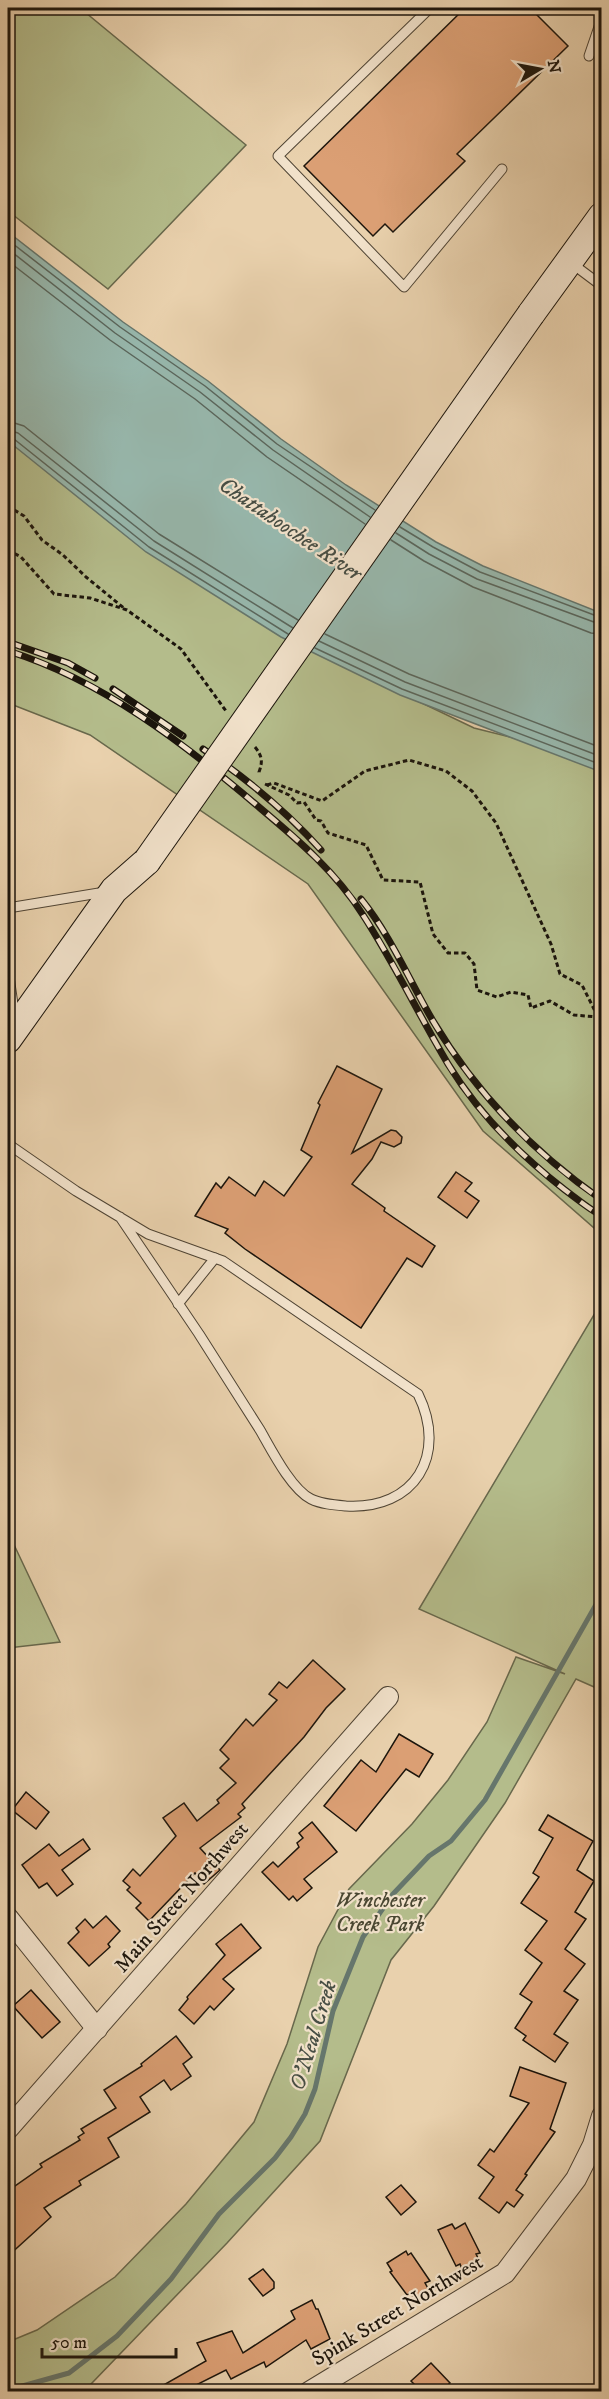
<svg xmlns="http://www.w3.org/2000/svg" width="609" height="2399" font-family="'IM FELL DW Pica',serif">
<style>
.green{fill:#b4bc8b;stroke:#68684c;stroke-width:1.5}
.water{fill:#97b7ac;stroke:#66766c;stroke-width:1.5}
.lines{fill:none;stroke-linecap:round;stroke-linejoin:round}
.shore{stroke:#5a665c;stroke-width:1.5}
.stream{stroke:#66766c;stroke-width:5}
.building{fill:#db9f74;stroke:#1c150c;stroke-width:1.5}
.lane-casing{stroke:#4f4434;stroke-width:11}
.street-casing{stroke:#4f4434;stroke-width:22}
.secondary-casing{stroke:#1c150c;stroke-width:29}
.path{stroke:#1c150c;stroke-width:3;stroke-dasharray:4.5 3;stroke-linecap:butt}
.lane{stroke:#f1e1ca;stroke-width:9}
.street{stroke:#f1e1ca;stroke-width:20}
.secondary{stroke:#f1e1ca;stroke-width:27}
.rail-casing{stroke:#1c150c;stroke-width:7}
.rail{stroke:#f1e1ca;stroke-width:4.5;stroke-dasharray:14;stroke-linecap:butt}
.secondary-bridge-casing{stroke:#1c150c;stroke-width:29;stroke-linecap:butt}
.secondary-bridge{stroke:#f1e1ca;stroke-width:27}
.labels{text-anchor:middle;stroke-width:4.5;stroke-linejoin:round;paint-order:stroke}
.street-label{font-size:21px;fill:#1c150c;stroke:#f1e1ca}
.park-label{font-size:21px;font-style:italic;fill:#4a4732;stroke:#f1e1ca}
.water-label{font-size:22px;font-style:italic;fill:#474e44;stroke:#f1e1ca}
</style>
<rect width="100%" height="100%" fill="#e9d1ad"/>
<filter id="stains"><feTurbulence type="fractalNoise" baseFrequency=".00333" numOctaves="4"/><feColorMatrix values="0 0 0 0 .2 0 0 0 0 .09 0 0 0 0 .02 0 0 0 .5 -.17"/></filter>
<radialGradient id="worn" r=".72"><stop offset=".6" stop-color="#630" stop-opacity="0"/><stop offset="1" stop-color="#630" stop-opacity=".3"/></radialGradient>
<g class="green">
<polygon points="8,8 80,8 246,145 108,289 8,211"/>
<polygon points="8,416 274,632 474,728 601,760 601,1234 483,1131 308,884 90,735 8,703"/>
<polygon points="601,1303 601,1690 576,1679 505,1803 434,1906 391,1960 320,2141 227,2243 90,2385 69,2391 8,2391 8,2342 37,2330 115,2277 186,2204 254,2122 287,2044 318,1947 349,1889 412,1824 448,1780 487,1722 516,1657 565,1674 419,1609"/>
<polygon points="8,1532 60,1642 8,1648"/>
</g>
<polygon class="water" points="8,232 123,322 208,381 281,439 346,485 436,542 483,566 601,613 601,772 400,695 281,637 146,552 8,441"/>
<g class="lines">
<g class="shore">
<polyline points="8,240 120,327 205,386 277,444 375,510"/>
<polyline points="8,249 115,333 200,392 273,450 370,517"/>
<polyline points="8,261 110,340 195,399 267,457 365,524"/>
<polyline points="8,421 24,426 159,534 298,620"/>
<polyline points="8,430 18,433 154,541 293,628"/>
<polyline points="8,437 14,439 149,547 288,634"/>
<polyline points="400,527 433,547 480,572 602,618"/>
<polyline points="396,533 429,554 477,579 602,625"/>
<polyline points="391,540 424,561 473,587 591,633 602,634"/>
<polyline points="325,634 409,674 602,748"/>
<polyline points="319,641 405,682 602,757"/>
<polyline points="315,648 402,689 602,765"/>
</g>
<polyline class="stream" points="8,2390 69,2373 117,2336 171,2279 219,2214 275,2158 291,2137 305,2114 315,2089 333,2011 363,1937 393,1894 429,1856 451,1841 485,1800 602,1594"/>
</g>
<g class="building">
<polygon points="465,8 530,8 568,46 457,154 465,161 393,232 385,224 373,236 304,166"/>
<polygon points="337,1066 382,1089 352,1153 391,1130 396,1131 402,1137 401,1143 394,1147 381,1142 372,1159 352,1184 385,1208 384,1211 435,1246 422,1267 407,1258 361,1328 245,1249 225,1233 228,1229 195,1216 216,1183 221,1188 229,1177 255,1196 264,1181 284,1196 312,1157 301,1150 320,1105 318,1103"/>
<polygon points="456,1172 472,1183 465,1191 479,1201 467,1218 438,1197"/>
<polygon points="313,1660 345,1689 326,1708 304,1737 242,1804 245,1808 238,1814 241,1817 200,1848 220,1870 204,1884 195,1873 149,1921 136,1908 141,1903 127,1890 130,1887 123,1881 133,1869 140,1876 176,1836 163,1818 184,1803 197,1821 219,1803 217,1800 236,1783 220,1768 229,1759 220,1750 246,1719 253,1726 277,1700 269,1694 279,1682 287,1688"/>
<polygon points="399,1734 433,1754 419,1777 406,1769 356,1831 324,1806 361,1760 376,1772"/>
<polygon points="26,1792 49,1812 36,1829 12,1810"/>
<polygon points="548,1815 593,1841 577,1870 594,1881 575,1912 586,1919 565,1949 585,1964 564,1991 578,2000 554,2034 568,2043 555,2062 523,2040 526,2036 515,2028 532,2002 520,1994 542,1963 525,1950 547,1921 521,1903 539,1877 533,1873 553,1838 539,1830"/>
<polygon points="312,1822 337,1852 304,1879 312,1888 297,1901 293,1896 289,1900 262,1872 273,1862 278,1867 299,1847 297,1843 303,1838 299,1833"/>
<polygon points="83,1839 90,1849 62,1870 73,1884 57,1896 47,1883 39,1888 22,1865 49,1844 59,1856"/>
<polygon points="106,1916 120,1931 108,1944 110,1947 89,1966 68,1943 79,1932 76,1928 85,1919 93,1928"/>
<polygon points="241,1924 261,1948 223,1979 234,1989 214,2010 210,2006 194,2024 179,2010 188,1999 187,1997 225,1955 216,1944"/>
<polygon points="31,1990 60,2022 42,2038 13,2006"/>
<polygon points="176,2036 192,2057 183,2064 191,2076 171,2090 164,2080 140,2097 150,2112 108,2138 119,2157 79,2181 81,2185 44,2208 51,2217 8,2256 8,2191 42,2167 40,2164 80,2140 78,2137 84,2133 81,2129 116,2108 104,2090 142,2066 141,2064"/>
<polygon points="520,2067 566,2083 550,2129 555,2132 525,2174 527,2175 516,2190 523,2195 514,2207 507,2202 499,2213 479,2198 494,2177 478,2165 490,2149 494,2152 529,2103 510,2096"/>
<polygon points="401,2185 416,2202 401,2215 386,2197"/>
<polygon points="465,2223 480,2253 476,2254 479,2260 462,2269 460,2264 456,2266 438,2230 452,2224 455,2229"/>
<polygon points="406,2251 408,2255 411,2253 430,2281 425,2283 429,2290 415,2299 410,2293 407,2295 390,2272 392,2271 387,2263"/>
<polygon points="263,2269 274,2282 274,2288 263,2296 249,2279"/>
<polygon points="312,2300 316,2309 318,2309 330,2339 311,2349 306,2340 266,2367 264,2362 231,2379 226,2370 194,2386 197,2391 153,2391 206,2361 197,2343 232,2331 243,2353 295,2319 291,2311"/>
<polygon points="431,2363 450,2383 440,2391 421,2391 411,2381"/>
</g>
<g class="lines">
<defs>
<g id="lane">
<polyline points="430,8 278,156 404,287 502,169"/>
<polyline points="598,8 602,11"/>
<polyline points="589,56 602,18"/>
<polyline points="570,262 602,286"/>
<polyline points="8,908 105,892"/>
<polyline points="8,970 15,1018"/>
<path d="M 8,1144 L 76,1191 L 148,1234 L 223,1261 L 418,1394 C 448,1455 415,1510 346,1506 C 334,1505 321,1504 311,1499 C 291,1489 271,1449 260,1430 C 240,1398 219,1366 199,1334 C 173,1295 146,1256 120,1217"/>
<polyline points="178,1304 215,1258"/>
</g>
<g id="street">
<polyline points="8,1918 97,2029"/>
<polyline points="8,2129 388,1697"/>
<polyline points="309,2392 505,2273 576,2179 593,2145 602,2116"/>
</g>
<g id="secondary">
<polyline points="531,314 602,216"/>
<polyline points="8,1039 114,890 147,861"/>
</g>
</defs>
<use href="#lane" class="lane-casing"/>
<use href="#street" class="street-casing"/>
<use href="#secondary" class="secondary-casing"/>
<g class="path">
<polyline points="8,506 24,516 42,540 63,555 86,577 125,609"/>
<polyline points="8,550 21,557 54,594 90,598 127,610 181,649 226,711"/>
<path d="M 255,747 C 262,756 263,761 259,772 L 260,775"/>
<polyline points="265,784 289,795 297,803 304,802 316,820 321,821 328,833 366,845 383,880 420,882 433,934 448,953 465,953 474,964 477,990 497,997 511,992 528,995 531,1008 550,1001 574,1015 598,1017"/>
<polyline points="267,785 274,783 322,801 365,771 409,760 446,771 472,791 496,823 551,944 560,974 582,985 598,1017 602,1019"/>
</g>
<use href="#lane" class="lane"/>
<use href="#street" class="street"/>
<use href="#secondary" class="secondary"/>
<defs>
<g id="rail">
<polyline points="8,642 68,663 95,678"/>
<path d="M 8,651 C 102,680 185,744 260,808 C 298,840 336,872 363,915 C 394,963 419,1015 448,1064 C 478,1113 520,1155 565,1190 C 577,1199 589,1209 602,1216"/>
<polyline points="113,689 183,736"/>
<path d="M 203,749 C 246,778 286,811 321,850"/>
<path d="M 361,899 C 391,936 409,980 433,1021 C 476,1093 533,1152 602,1200"/>
</g>
</defs>
<use href="#rail" class="rail-casing"/>
<use href="#rail" class="rail"/>
<defs>
<polyline id="secondary-bridge" points="147,861 531,314"/>
</defs>
<use href="#secondary-bridge" class="secondary-bridge-casing"/>
<use href="#secondary-bridge" class="secondary-bridge"/>
</g>
<g class="labels">
<g class="street-label">
<text transform="translate(181 1897) rotate(-49)" y="7">Main Street Northwest</text>
<text transform="translate(397 2310) rotate(-31)" y="7">Spink Street Northwest</text>
</g>
<g class="park-label">
<text x="380" y="1907">Winchester<tspan x="380" dy="24">Creek Park</tspan></text>
</g>
<g class="water-label">
<text transform="translate(291 528) rotate(34)" y="8">Chattahoochee River</text>
<text transform="translate(312 2035) rotate(-73)" y="8">O'Neal Creek</text>
</g>
</g>
<rect width="609" height="2399" fill="none" stroke="#e9d1ad" stroke-width="30"/>
<rect x="9" y="9" width="591" height="2381" fill="none" stroke="#1c150c" stroke-width="3"/>
<rect x="15" y="15" width="579" height="2369" fill="none" stroke="#1c150c" stroke-width="1.5"/>
<g transform="translate(540 69) rotate(80)" stroke="#f1e1ca" stroke-width="4.5" paint-order="stroke">
<path d="M0-4.5L10 22L0 15L-10 22Z" fill="#1c150c"/>
<text y="-9" font-size="16" font-weight="bold" text-anchor="middle" fill="#1c150c">N</text>
</g>
<path d="M42 2348v9h134v-9" fill="none" stroke="#1c150c" stroke-width="3"/>
<text x="51" y="2348" font-size="18" fill="#1c150c" stroke="#f1e1ca" stroke-width="4.5" paint-order="stroke">50 m</text>
<rect width="100%" height="100%" filter="url(#stains)"/>
<rect width="100%" height="100%" fill="url(#worn)"/>
</svg>
